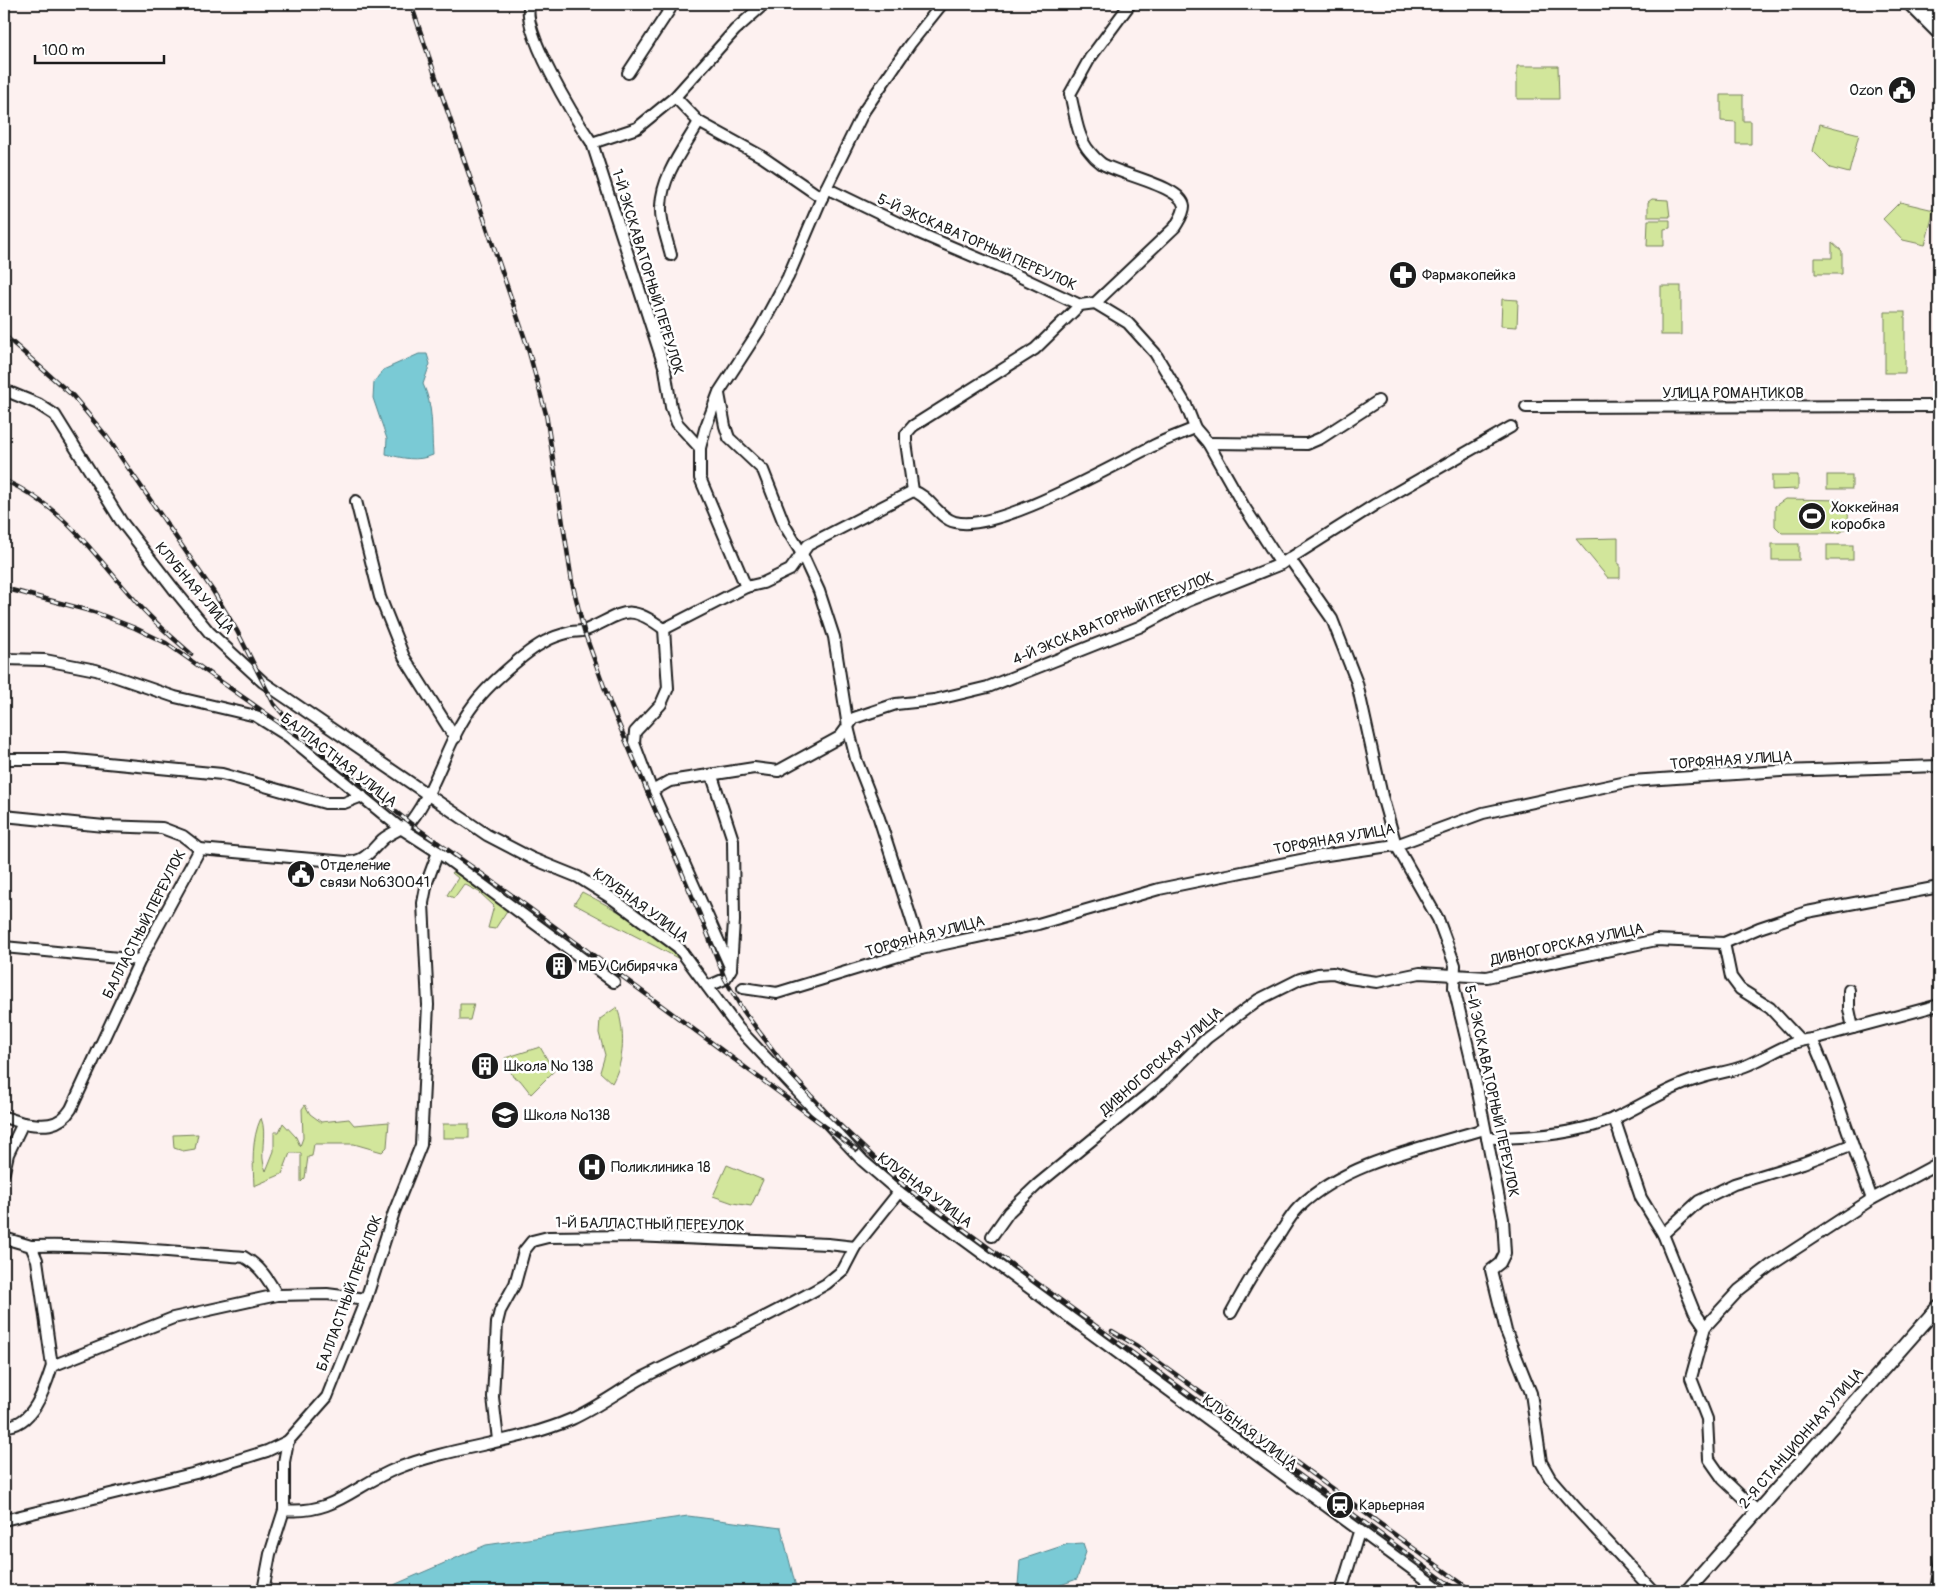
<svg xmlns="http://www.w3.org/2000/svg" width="1943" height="1595" font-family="Pangolin,sans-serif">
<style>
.green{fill:#d2e69b;stroke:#77815c}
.water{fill:#7acad5;stroke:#54848b}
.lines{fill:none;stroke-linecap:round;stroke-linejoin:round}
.minor-casing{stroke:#1c1c1c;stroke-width:14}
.major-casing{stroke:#1c1c1c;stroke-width:16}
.minor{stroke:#fff;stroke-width:10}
.major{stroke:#fff;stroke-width:12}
.rail-casing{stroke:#1c1c1c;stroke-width:4.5}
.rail{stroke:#fff;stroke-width:2.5;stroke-dasharray:8;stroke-linecap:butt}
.labels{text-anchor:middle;stroke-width:5;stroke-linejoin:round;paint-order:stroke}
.poi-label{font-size:15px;fill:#1c1c1c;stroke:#fff;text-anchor:start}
.street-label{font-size:15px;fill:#1c1c1c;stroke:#fff}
</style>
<rect width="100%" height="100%" fill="#fdf1f0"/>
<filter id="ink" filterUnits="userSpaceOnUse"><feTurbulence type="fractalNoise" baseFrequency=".02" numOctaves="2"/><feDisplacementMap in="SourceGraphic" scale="10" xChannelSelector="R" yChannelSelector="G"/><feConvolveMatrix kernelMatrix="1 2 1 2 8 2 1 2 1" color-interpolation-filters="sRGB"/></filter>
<g filter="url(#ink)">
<g class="green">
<polygon points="1517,66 1558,66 1559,99 1517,99"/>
<polygon points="1721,95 1743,95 1743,121 1751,121 1751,144 1736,144 1736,122 1721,121"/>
<polygon points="1820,124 1859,134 1849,173 1830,168 1813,151"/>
<polygon points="1652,199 1668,200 1670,217 1648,217 1648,202"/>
<polygon points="1900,202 1934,210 1925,245 1903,240 1883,219"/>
<polygon points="1648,220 1670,220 1670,228 1664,229 1664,246 1647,246"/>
<polygon points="1832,242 1842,251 1842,274 1815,274 1815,258 1832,258"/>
<rect x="1661" y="286" width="20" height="49"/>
<polygon points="1502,299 1518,300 1517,327 1501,326"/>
<rect x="1885" y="312" width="20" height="61"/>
<polygon points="1772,475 1798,475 1798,489 1772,490"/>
<rect x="1827" y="475" width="25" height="14"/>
<path d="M 1785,499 L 1842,500 L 1848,506 C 1848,517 1851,530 1838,533 L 1782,533 L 1775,526 L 1775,506 Z"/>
<polygon points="1618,538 1618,564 1620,564 1620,578 1608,578 1576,539"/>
<rect x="1772" y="544" width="27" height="16"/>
<rect x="1827" y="545" width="26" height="15"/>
<polygon points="455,869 510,906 495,929 488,928 494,906 479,892 464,884 454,898 447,895 458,878 452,873"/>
<path d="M 582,892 C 618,911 656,930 683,961 C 647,941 610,924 574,904 Z"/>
<polygon points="460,1004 474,1004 470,1020 460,1020"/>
<path d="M 617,1007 C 625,1031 625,1060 612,1083 L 600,1072 L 605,1055 L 599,1033 L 600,1019 Z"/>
<polygon points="540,1047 554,1071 531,1094 520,1080 513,1077 505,1058"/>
<path d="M 305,1105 L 310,1114 L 321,1122 L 349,1119 L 354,1125 L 389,1122 L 387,1147 L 382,1152 L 354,1144 L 314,1144 L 312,1156 L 308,1157 L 305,1178 L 301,1182 L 301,1153 L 290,1153 L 282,1174 L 254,1186 C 253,1163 251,1140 261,1118 C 268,1135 258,1154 266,1171 L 274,1151 L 274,1132 L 279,1132 L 283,1123 L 296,1137 L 300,1146 L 303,1138 L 302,1109 Z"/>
<rect x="443" y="1124" width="26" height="14"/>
<polygon points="198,1134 195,1149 183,1151 174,1148 173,1135"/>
<polygon points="727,1165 763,1180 751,1206 733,1203 713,1196"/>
</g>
<g class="water">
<path d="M 419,354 L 427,354 L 430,364 L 423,384 C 434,407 431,430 433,455 C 417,462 402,458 386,454 L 387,439 L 373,398 L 374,382 L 383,370 Z"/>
<polygon points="688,1516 781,1528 797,1591 385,1591 396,1584 486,1545"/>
<polygon points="1083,1543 1086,1552 1077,1579 1055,1587 1021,1589 1018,1585 1020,1560 1068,1544"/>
</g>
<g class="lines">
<defs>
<g id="minor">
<path d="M 530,4 C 519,28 576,120 592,143"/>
<polyline points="628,73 670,9 662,4"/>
<polyline points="675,97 699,122 761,156 822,198"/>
<polyline points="826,188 919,233 1008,271 1080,305 1095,303 1128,323 1155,353 1186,405 1195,428 1208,443 1243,505 1281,564"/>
<path d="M 671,255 C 667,239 660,222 661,206 C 662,175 684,148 699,122"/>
<path d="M 1095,303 L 1175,227 C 1179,220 1184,214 1184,206 C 1182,186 1117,174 1101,163 C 1097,160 1093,156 1090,152 C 1077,138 1075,112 1070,94 L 1090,58 L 1130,4"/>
<polyline points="4,390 38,404 55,415 121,521 173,588 209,632 263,682 487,835 531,858 578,877 613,899 678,947 738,1028 863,1161 899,1192 1442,1591"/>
<polyline points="719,394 725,426 729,438 763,470 785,526 802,554 819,591 834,637 848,727 856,759 879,818 921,949"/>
<polyline points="1526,407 1939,406"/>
<polyline points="1208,443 1307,444 1321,438 1378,401"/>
<polyline points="700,448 677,423 671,407 665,369 592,143 637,128 675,97 735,30 764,4"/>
<polyline points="913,491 906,442 906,434 913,426 1035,349 1080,305"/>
<polyline points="356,501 380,597 404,657 455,738"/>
<polyline points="1290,559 1332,619 1357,683 1382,796 1396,845 1438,919 1455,965 1454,988 1474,1072 1503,1219 1505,1253 1500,1263 1491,1270 1506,1331 1531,1393 1541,1462 1550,1478 1576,1508 1653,1591"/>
<path d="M 746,587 L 763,583 L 790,570 L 808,545 L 913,491 C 930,496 938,518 955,522 C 997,533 1111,466 1153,446 C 1166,439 1181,434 1195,428"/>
<polyline points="4,659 45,660 96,670 175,697 256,716 288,736 399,827 438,852 614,982"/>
<polyline points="4,759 65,759 222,774 325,803 344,803 362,796"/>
<polyline points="712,776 733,840 734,921 731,968"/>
<polyline points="652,791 670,781 754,768 778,771 840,737 854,718 896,704 934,700 988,687 1139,627 1188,601 1281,564 1376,504 1511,427"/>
<polyline points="4,816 104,826 162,828 183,836 200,849"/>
<polyline points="1724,943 1731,977 1740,989 1770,1008 1800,1040"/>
<polyline points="4,947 140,960"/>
<polyline points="709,986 725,979 731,969 652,791 634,743 635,732 661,704 668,688 664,629 746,587 700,478 700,448 705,429 719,392 760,329 788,277 826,188 864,111 910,44 942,4"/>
<polyline points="743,988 777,993 921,949 1038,924 1159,889 1320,856 1396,845 1483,813 1631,781 1781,771 1939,766"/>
<polyline points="1849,990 1849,1009 1853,1028"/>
<path d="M 1812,1039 C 1836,1091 1852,1146 1872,1199"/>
<polyline points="4,1117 23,1123"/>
<polyline points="1614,1118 1641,1198 1663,1234 1694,1311 1705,1327"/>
<path d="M 1487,1138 C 1528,1138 1576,1135 1615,1118 C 1641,1106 1666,1089 1694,1080 C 1711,1074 1729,1072 1745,1066 C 1768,1057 1788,1041 1812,1039 L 1939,1005"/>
<path d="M 4,1172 L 8,1154 L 23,1123 C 42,1126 59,1128 71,1109 L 140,960 L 200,849 L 346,862 C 366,862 370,851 383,839 C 390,833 407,827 411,821 C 438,786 447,739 474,704 C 487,686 526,651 546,641 C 553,637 563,634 571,632 C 576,631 581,632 586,630 C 623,614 627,601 664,629"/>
<polyline points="1663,1234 1699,1201 1734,1184 1803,1163 1851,1145"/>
<polyline points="992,1236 1009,1212 1037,1185 1160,1084 1207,1038 1258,1000 1300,979 1318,974 1333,973 1349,978 1377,982 1420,973 1487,977 1656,940 1724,943 1759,928 1807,912 1939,887"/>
<polyline points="4,1238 31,1246 37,1260 52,1366"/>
<path d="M 31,1246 C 102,1244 172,1252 244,1257 C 260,1266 268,1279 277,1295"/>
<path d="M 1231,1313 C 1246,1285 1262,1258 1281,1232 C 1286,1224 1292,1214 1299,1207 C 1346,1162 1423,1148 1484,1129"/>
<path d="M 4,1426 C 33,1427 45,1388 52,1366 L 173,1318 L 277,1295 L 327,1294 L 366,1299"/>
<polyline points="498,1440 493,1397 497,1323 500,1311 515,1284 524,1251 532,1241 548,1237 633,1236 828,1244 855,1247"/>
<path d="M 284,1510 C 335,1515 354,1485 398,1468 C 454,1446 517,1443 572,1419 C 598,1407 620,1390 644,1377 C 705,1346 767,1318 826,1284 L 843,1270 L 855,1247 L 899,1192"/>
<polyline points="1758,1512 1723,1479 1709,1459 1707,1419 1691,1378 1705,1327 1739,1290 1771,1265 1872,1199 1939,1163"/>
<polyline points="4,1520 196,1473 267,1451 288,1441 327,1397 366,1299 394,1212 421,1145 428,1005 423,903 427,882 438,852"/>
<polyline points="263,1591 270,1554 284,1510 284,1462 288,1441"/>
<polyline points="1341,1591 1359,1532"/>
</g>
<g id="major">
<polyline points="1910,4 1939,33"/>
<polyline points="1924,4 1939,19"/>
<polyline points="1687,1591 1939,1306"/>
</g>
</defs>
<use href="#minor" class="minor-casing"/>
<use href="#major" class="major-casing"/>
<use href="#minor" class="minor"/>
<use href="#major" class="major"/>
<defs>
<g id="rail">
<polyline points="411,4 527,345 546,414 572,582 584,631 611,706 700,915 725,979 742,1009 791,1074 828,1114 903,1185 1458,1591"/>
<polyline points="4,335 73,396 107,437 213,591 237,631 274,704 296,729"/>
<path d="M 4,480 C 65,508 90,550 133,598 C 150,619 171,636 191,654"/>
<polyline points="4,588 94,612 135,628 166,643 318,750 410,823 509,893 857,1150"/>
<polyline points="1112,1331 1137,1346 1472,1591"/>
<polyline points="1931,1591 1939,1540"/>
</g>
</defs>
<use href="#rail" class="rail-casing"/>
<use href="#rail" class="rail"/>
</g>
</g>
<defs>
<symbol id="civic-disc" viewBox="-11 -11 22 22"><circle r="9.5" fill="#1c1c1c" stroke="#fff"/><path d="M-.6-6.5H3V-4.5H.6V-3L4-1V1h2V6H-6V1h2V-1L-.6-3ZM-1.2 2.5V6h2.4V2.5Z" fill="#fff"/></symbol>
<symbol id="pharmacy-disc" viewBox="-11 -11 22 22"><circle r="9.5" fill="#1c1c1c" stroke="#fff"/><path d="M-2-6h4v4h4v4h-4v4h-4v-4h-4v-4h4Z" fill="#fff"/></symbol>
<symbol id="stadium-disc" viewBox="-11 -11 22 22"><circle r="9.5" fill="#1c1c1c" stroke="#fff"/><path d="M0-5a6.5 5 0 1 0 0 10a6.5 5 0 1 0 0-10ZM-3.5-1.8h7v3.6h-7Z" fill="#fff"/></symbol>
<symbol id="building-disc" viewBox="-11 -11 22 22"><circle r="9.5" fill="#1c1c1c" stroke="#fff"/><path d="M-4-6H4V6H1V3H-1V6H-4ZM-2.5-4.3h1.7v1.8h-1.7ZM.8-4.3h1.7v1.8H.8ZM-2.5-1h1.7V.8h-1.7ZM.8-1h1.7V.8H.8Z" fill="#fff"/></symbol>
<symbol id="school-disc" viewBox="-11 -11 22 22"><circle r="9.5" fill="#1c1c1c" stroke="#fff"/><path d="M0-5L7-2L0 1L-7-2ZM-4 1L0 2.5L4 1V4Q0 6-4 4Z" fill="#fff"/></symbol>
<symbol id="hospital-disc" viewBox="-11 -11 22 22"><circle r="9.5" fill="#1c1c1c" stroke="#fff"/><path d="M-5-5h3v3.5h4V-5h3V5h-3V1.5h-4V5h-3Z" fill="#fff"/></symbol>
<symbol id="station-disc" viewBox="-11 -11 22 22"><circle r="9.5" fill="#1c1c1c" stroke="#fff"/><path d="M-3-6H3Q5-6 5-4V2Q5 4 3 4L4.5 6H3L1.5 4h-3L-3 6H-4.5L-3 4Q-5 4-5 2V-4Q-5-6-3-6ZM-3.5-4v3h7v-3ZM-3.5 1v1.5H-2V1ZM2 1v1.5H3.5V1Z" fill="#fff"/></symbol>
</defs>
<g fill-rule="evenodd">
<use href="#civic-disc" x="1886" y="74" width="32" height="32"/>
<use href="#pharmacy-disc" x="1387" y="259" width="32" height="32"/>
<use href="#stadium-disc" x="1796" y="500" width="32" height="32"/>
<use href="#civic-disc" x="285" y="858" width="32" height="32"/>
<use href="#building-disc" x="543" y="950" width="32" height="32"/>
<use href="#building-disc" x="469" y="1050" width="32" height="32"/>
<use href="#school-disc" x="489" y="1099" width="32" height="32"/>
<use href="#hospital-disc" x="576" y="1151" width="32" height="32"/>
<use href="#station-disc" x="1324" y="1489" width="32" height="32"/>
</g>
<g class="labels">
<g class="poi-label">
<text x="1883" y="95" text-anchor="end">Ozon</text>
<text x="1422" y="280">Фармакопейка</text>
<text x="1831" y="512">Хоккейная<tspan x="1831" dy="17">коробка</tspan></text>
<text x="320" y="870">Отделение<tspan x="320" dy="17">связи №630041</tspan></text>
<text x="578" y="971">МБУ Сибирячка</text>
<text x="504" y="1071">Школа № 138</text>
<text x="524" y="1120">Школа №138</text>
<text x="611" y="1172">Поликлиника 18</text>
<text x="1359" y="1510">Карьерная</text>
</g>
<g class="street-label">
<text transform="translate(977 242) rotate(24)" y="5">5-Й ЭКСКАВАТОРНЫЙ ПЕРЕУЛОК</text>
<text transform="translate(648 272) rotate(73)" y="5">1-Й ЭКСКАВАТОРНЫЙ ПЕРЕУЛОК</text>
<text x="1733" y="398">УЛИЦА РОМАНТИКОВ</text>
<text transform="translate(195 588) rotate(50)" y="5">КЛУБНАЯ УЛИЦА</text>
<text transform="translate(1113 618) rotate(-23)" y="5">4-Й ЭКСКАВАТОРНЫЙ ПЕРЕУЛОК</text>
<text transform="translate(339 760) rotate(38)" y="5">БАЛЛАСТНАЯ УЛИЦА</text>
<text transform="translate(1731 760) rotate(-4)" y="5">ТОРФЯНАЯ УЛИЦА</text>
<text transform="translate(1334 839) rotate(-10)" y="5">ТОРФЯНАЯ УЛИЦА</text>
<text transform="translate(641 905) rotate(36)" y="5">КЛУБНАЯ УЛИЦА</text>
<text transform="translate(144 924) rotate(-63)" y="5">БАЛЛАСТНЫЙ ПЕРЕУЛОК</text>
<text transform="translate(925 936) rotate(-15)" y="5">ТОРФЯНАЯ УЛИЦА</text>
<text transform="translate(1567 944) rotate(-12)" y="5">ДИВНОГОРСКАЯ УЛИЦА</text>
<text transform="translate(1161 1061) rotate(-41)" y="5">ДИВНОГОРСКАЯ УЛИЦА</text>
<text transform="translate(1492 1091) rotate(78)" y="5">5-Й ЭКСКАВАТОРНЫЙ ПЕРЕУЛОК</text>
<text transform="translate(925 1190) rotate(37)" y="5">КЛУБНАЯ УЛИЦА</text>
<text transform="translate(650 1224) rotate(1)" y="5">1-Й БАЛЛАСТНЫЙ ПЕРЕУЛОК</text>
<text transform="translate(349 1293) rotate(-70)" y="5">БАЛЛАСТНЫЙ ПЕРЕУЛОК</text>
<text transform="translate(1250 1432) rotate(37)" y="5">КЛУБНАЯ УЛИЦА</text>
<text transform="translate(1801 1438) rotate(-49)" y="5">2-Я СТАНЦИОННАЯ УЛИЦА</text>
</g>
</g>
<rect width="1943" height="1595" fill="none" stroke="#fff" stroke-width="20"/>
<rect x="10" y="10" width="1923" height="1575" fill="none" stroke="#1c1c1c" stroke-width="2" filter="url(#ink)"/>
<path d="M35 55v8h129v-8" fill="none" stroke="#1c1c1c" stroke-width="2.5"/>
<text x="42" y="55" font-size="15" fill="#1c1c1c" stroke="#ffffff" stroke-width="4" paint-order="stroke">100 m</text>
</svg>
